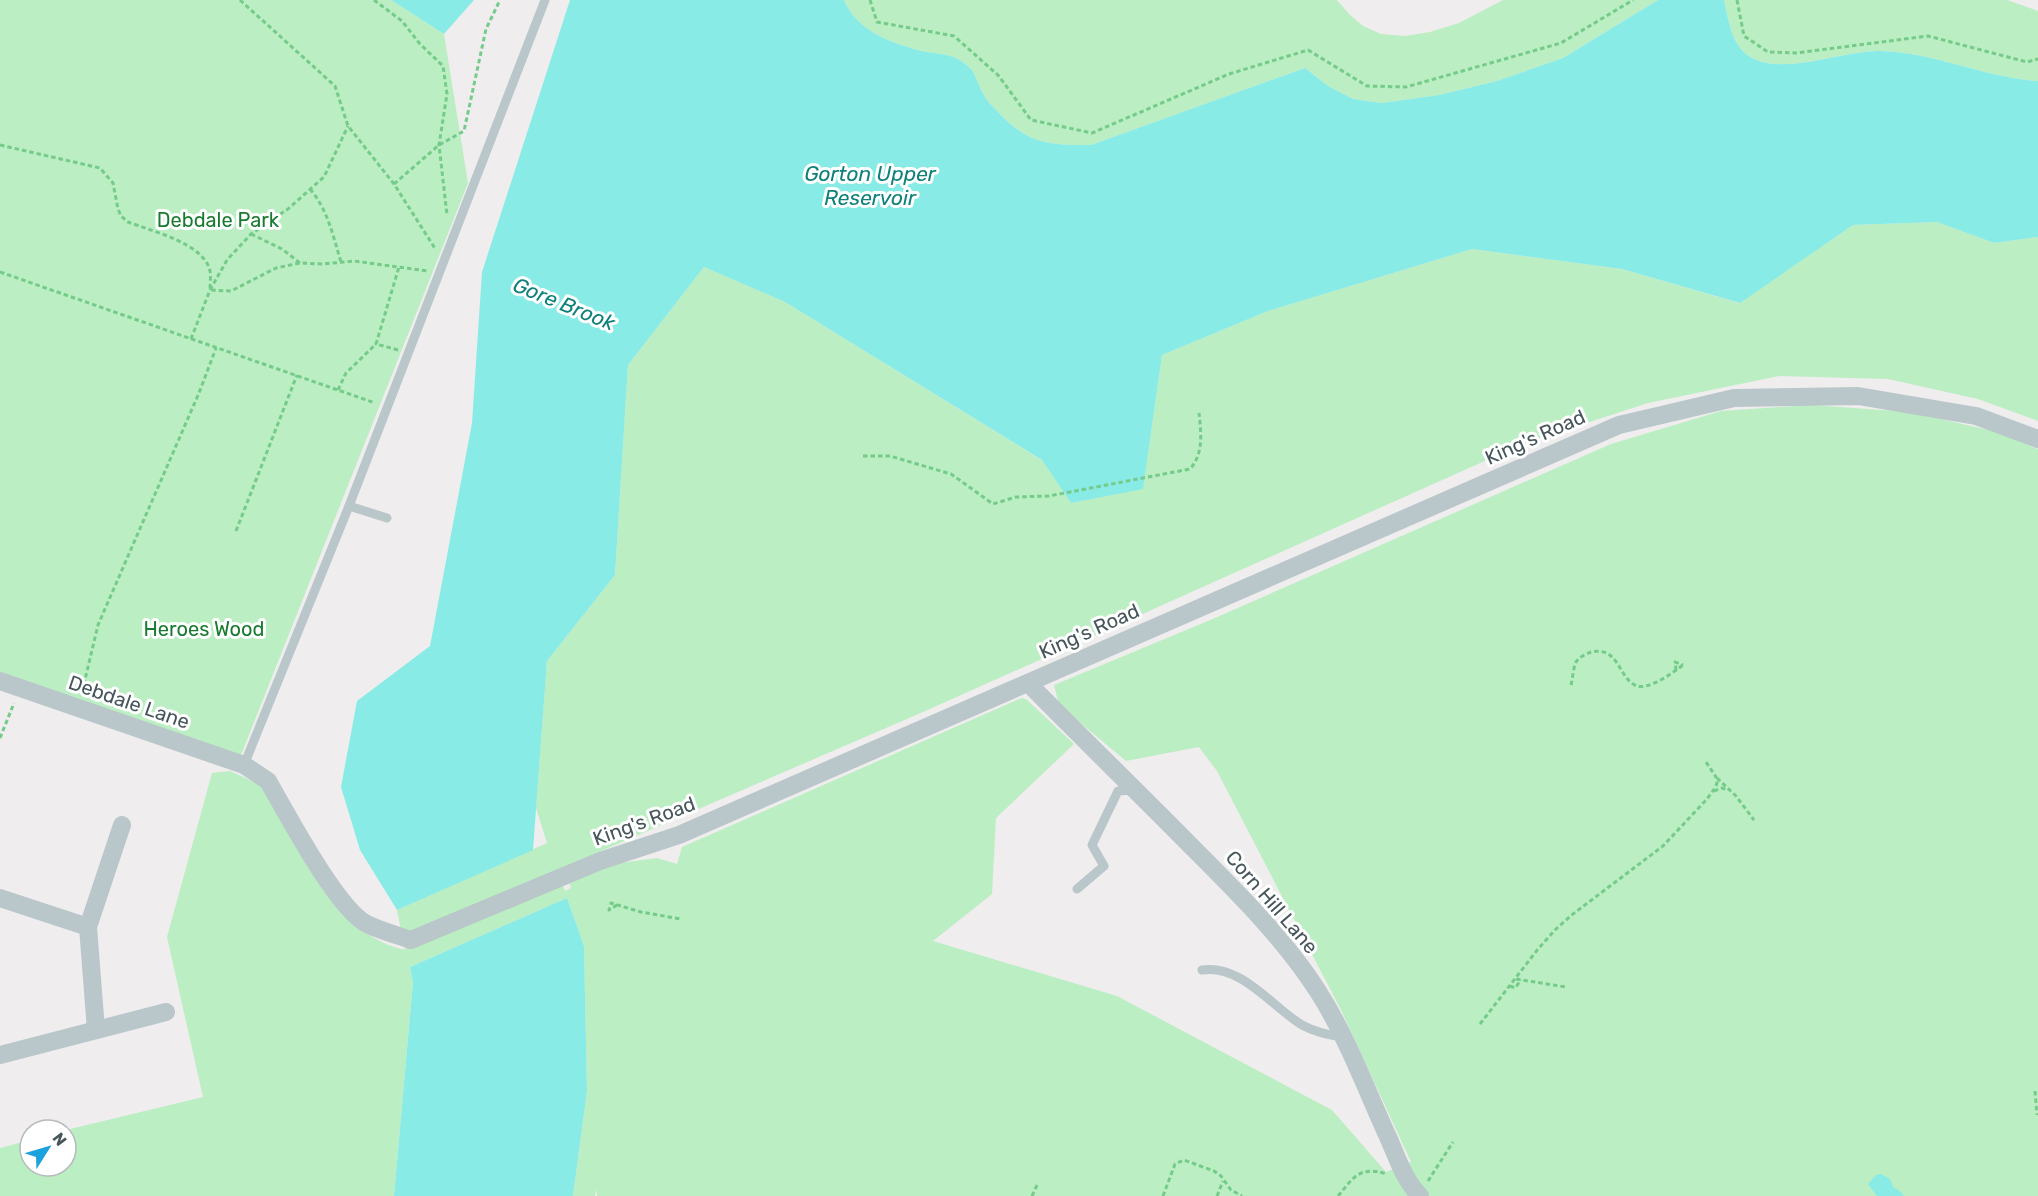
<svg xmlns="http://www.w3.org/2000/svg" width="2038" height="1196" font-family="Rubik,sans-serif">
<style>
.green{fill:#bbeec2}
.water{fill:#89ebe6}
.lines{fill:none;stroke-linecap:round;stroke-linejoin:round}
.path{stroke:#74cb8a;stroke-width:3;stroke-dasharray:4.5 3;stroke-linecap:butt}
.lane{stroke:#b9c6ca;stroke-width:9}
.street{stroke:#b9c6ca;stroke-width:18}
.labels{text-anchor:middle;stroke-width:6;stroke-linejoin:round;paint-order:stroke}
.park-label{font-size:20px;fill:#187b2f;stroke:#fff}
.street-label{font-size:20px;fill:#46565a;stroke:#fff}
.water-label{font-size:21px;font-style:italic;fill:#0f817b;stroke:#fff}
</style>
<rect width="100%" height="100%" fill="#f0edee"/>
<g class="green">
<polygon points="0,0 391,0 444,34 468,183 241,755 0,674"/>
<path d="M 844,0 L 1337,0 L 1350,15 L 1363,26 L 1381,34 L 1405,36 L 1430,32 L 1459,23 L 1503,0 L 1658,0 L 1563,58 L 1497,81 L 1439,95 L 1382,103 L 1353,99 L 1328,86 L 1305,68 L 1091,145 C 1050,145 1028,144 999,113 C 994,107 987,102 984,95 C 973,76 979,72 958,59 C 946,53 935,54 922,51 C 891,43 857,31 844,0 Z"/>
<path d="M 1724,0 L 2007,0 L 2038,11 L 2038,81 C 1985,78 1933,52 1880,51 C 1843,50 1777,79 1746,54 C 1731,42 1728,18 1724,0 Z"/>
<path d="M 1937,222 L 1994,243 L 2038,237 L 2038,421 L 1978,399 L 1888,379 L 1779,376 L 1648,403 L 1525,443 L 923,712 L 557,870 L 565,891 L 571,888 L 568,879 L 620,863 L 657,858 L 677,864 L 682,847 L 1017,700 L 1022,698 L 1026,699 L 1074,744 L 996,818 L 992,894 L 933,941 L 1117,996 L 1332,1110 L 1386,1172 L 1411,1162 L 1342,1012 L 1217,771 L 1199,747 L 1126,761 L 1059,705 L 1054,685 L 1215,618 L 1611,444 L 1721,411 L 1811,405 L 1911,412 L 2001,433 L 2038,449 L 2038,1196 L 597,1196 L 597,1189 L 595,1196 L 573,1196 L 587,1091 L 584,946 L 567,898 L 410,967 L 413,982 L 394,1196 L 0,1196 L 0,1148 L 30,1140 L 30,1166 L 66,1166 L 66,1130 L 203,1097 L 167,937 L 212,773 L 230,771 L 261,785 L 349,920 C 367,934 382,945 405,950 L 397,910 L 547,843 L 536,808 L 547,661 L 615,575 L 628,365 L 704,267 L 785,302 L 1043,461 L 1071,503 L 1143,488 L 1162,355 L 1268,311 L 1472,249 L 1622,269 L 1739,303 L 1853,225 Z"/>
</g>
<g class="water">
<polygon points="391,0 474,0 444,34"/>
<path d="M 570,0 L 844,0 C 857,31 891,43 922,51 C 935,54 946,53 958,59 C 979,72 973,76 984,95 C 987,102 994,107 999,113 C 1028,144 1050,145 1091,145 L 1305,68 L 1328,86 L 1353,99 L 1382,103 L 1439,95 L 1497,81 L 1563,58 L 1658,0 L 1724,0 C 1728,18 1731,42 1746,54 C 1777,79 1843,50 1880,51 C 1934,52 1985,78 2038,81 L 2038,237 L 1994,243 L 1937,222 L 1853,225 L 1740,303 L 1622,269 L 1472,249 L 1268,311 L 1162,355 L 1143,489 L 1071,503 L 1042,460 L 785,302 L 704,267 L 628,365 L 615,575 L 547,661 L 533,850 L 397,910 L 360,850 L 341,787 L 357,701 L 430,646 L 472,423 L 482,272 Z"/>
<polygon points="567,898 584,946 587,1091 573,1196 394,1196 413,982 410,967"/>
<polygon points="1881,1174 1890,1179 1893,1187 1901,1192 1904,1196 1877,1196 1868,1184 1876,1175"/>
</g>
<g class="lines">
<g class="path">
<polyline points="240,0 335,86 348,126 394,184 436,250"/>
<polyline points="374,0 402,21 420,44 443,66 447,94 439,145 447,215"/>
<polyline points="870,0 877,22 954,36 998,75 1031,120 1092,133 1229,74 1308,50 1367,86 1406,87 1561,43 1633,0"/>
<polyline points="1737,0 1744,36 1768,52 1796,53 1928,36 2027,62 2038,59"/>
<path d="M 0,145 L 100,168 L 113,183 L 118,209 L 121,216 L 128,222 C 151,231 204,243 210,271 C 211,277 210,284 210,290 L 231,291 L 276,268 L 300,263 L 323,264 L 354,261 L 428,271"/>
<polyline points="394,184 439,145 464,131 486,29 500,0"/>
<path d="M 310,189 C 328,210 333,236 341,262"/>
<polyline points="251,234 282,249 300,263"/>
<polyline points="0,272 375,403"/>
<polyline points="191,339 210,290 227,260 251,234 288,209 324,177 348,126"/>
<polyline points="398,350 376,344 399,267"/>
<polyline points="338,390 346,373 376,344"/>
<path d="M 863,456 L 890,456 L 951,474 L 993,504 L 1016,497 L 1049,496 L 1190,469 C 1204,453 1201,433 1199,413"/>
<polyline points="236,531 297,375"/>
<polyline points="1676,670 1675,662 1683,665"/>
<path d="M 1571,685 C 1573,678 1573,668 1576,662 C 1579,657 1586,654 1591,652 C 1620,646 1618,679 1637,686 C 1649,690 1674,672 1683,665"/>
<polyline points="82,692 98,625 199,393 216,348"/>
<polyline points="0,738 14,703"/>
<polyline points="1717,778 1736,796 1754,820"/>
<polyline points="1714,791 1722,788 1728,790"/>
<polyline points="617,905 609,910 611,903 641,912 681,919"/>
<polyline points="1516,979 1566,987"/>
<polyline points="1510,986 1515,988 1521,980"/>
<polyline points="1480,1024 1538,949 1556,929 1573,914 1663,846 1707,799 1715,788 1717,783 1716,777 1706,762"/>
<polyline points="2035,1091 2037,1115"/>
<polyline points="1428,1181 1453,1142"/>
<polyline points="1032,1196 1038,1183"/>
<polyline points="1163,1196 1175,1164 1184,1160 1214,1171 1221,1176 1231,1190 1242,1196"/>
<polyline points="1217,1196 1223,1181"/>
<path d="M 1338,1196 C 1355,1176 1359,1166 1387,1174"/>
</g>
<g class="lane">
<polyline points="349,506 387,518"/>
<polyline points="244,765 349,506 545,0"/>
<polyline points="1077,889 1104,866 1092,845 1118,791 1133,790"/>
<path d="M 1202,970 C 1241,964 1271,1006 1302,1025 C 1315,1032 1328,1035 1342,1037"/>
</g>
<g class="street">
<path d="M 0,681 L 244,765 L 268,781 C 287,814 337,909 367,924 C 381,931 397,935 411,940 L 600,861 L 679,835 L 1619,425 L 1734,398 L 1858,396 L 1976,416 L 2038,439"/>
<path d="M 1028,683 C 1084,740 1142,796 1198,853 C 1240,895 1287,942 1319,993 C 1347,1037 1366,1089 1388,1137 C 1397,1157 1404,1180 1420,1196"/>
<polyline points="0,898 88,927"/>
<polyline points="96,1030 88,927 122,825"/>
<polyline points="0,1055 166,1012"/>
</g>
</g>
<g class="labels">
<g class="park-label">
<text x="218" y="227">Debdale Park</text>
<text x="204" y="636">Heroes Wood</text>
</g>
<g class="street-label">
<text transform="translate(1535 437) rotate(-24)" y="7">King's Road</text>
<text transform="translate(1089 631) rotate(-24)" y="7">King's Road</text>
<text transform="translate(129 702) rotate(19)" y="7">Debdale Lane</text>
<text transform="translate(644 821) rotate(-20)" y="7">King's Road</text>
<text transform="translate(1272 902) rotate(49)" y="7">Corn Hill Lane</text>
</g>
<g class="water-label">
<text x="870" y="181">Gorton Upper<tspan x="870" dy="24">Reservoir</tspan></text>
<text transform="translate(564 304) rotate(22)" y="7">Gore Brook</text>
</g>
</g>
<g transform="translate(48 1148) rotate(53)"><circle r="28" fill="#ffffff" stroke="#b5bbbd" stroke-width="1.5"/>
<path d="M0-4.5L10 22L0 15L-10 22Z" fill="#1ba2dd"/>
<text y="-9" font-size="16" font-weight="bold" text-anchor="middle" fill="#46565a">N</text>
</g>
</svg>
